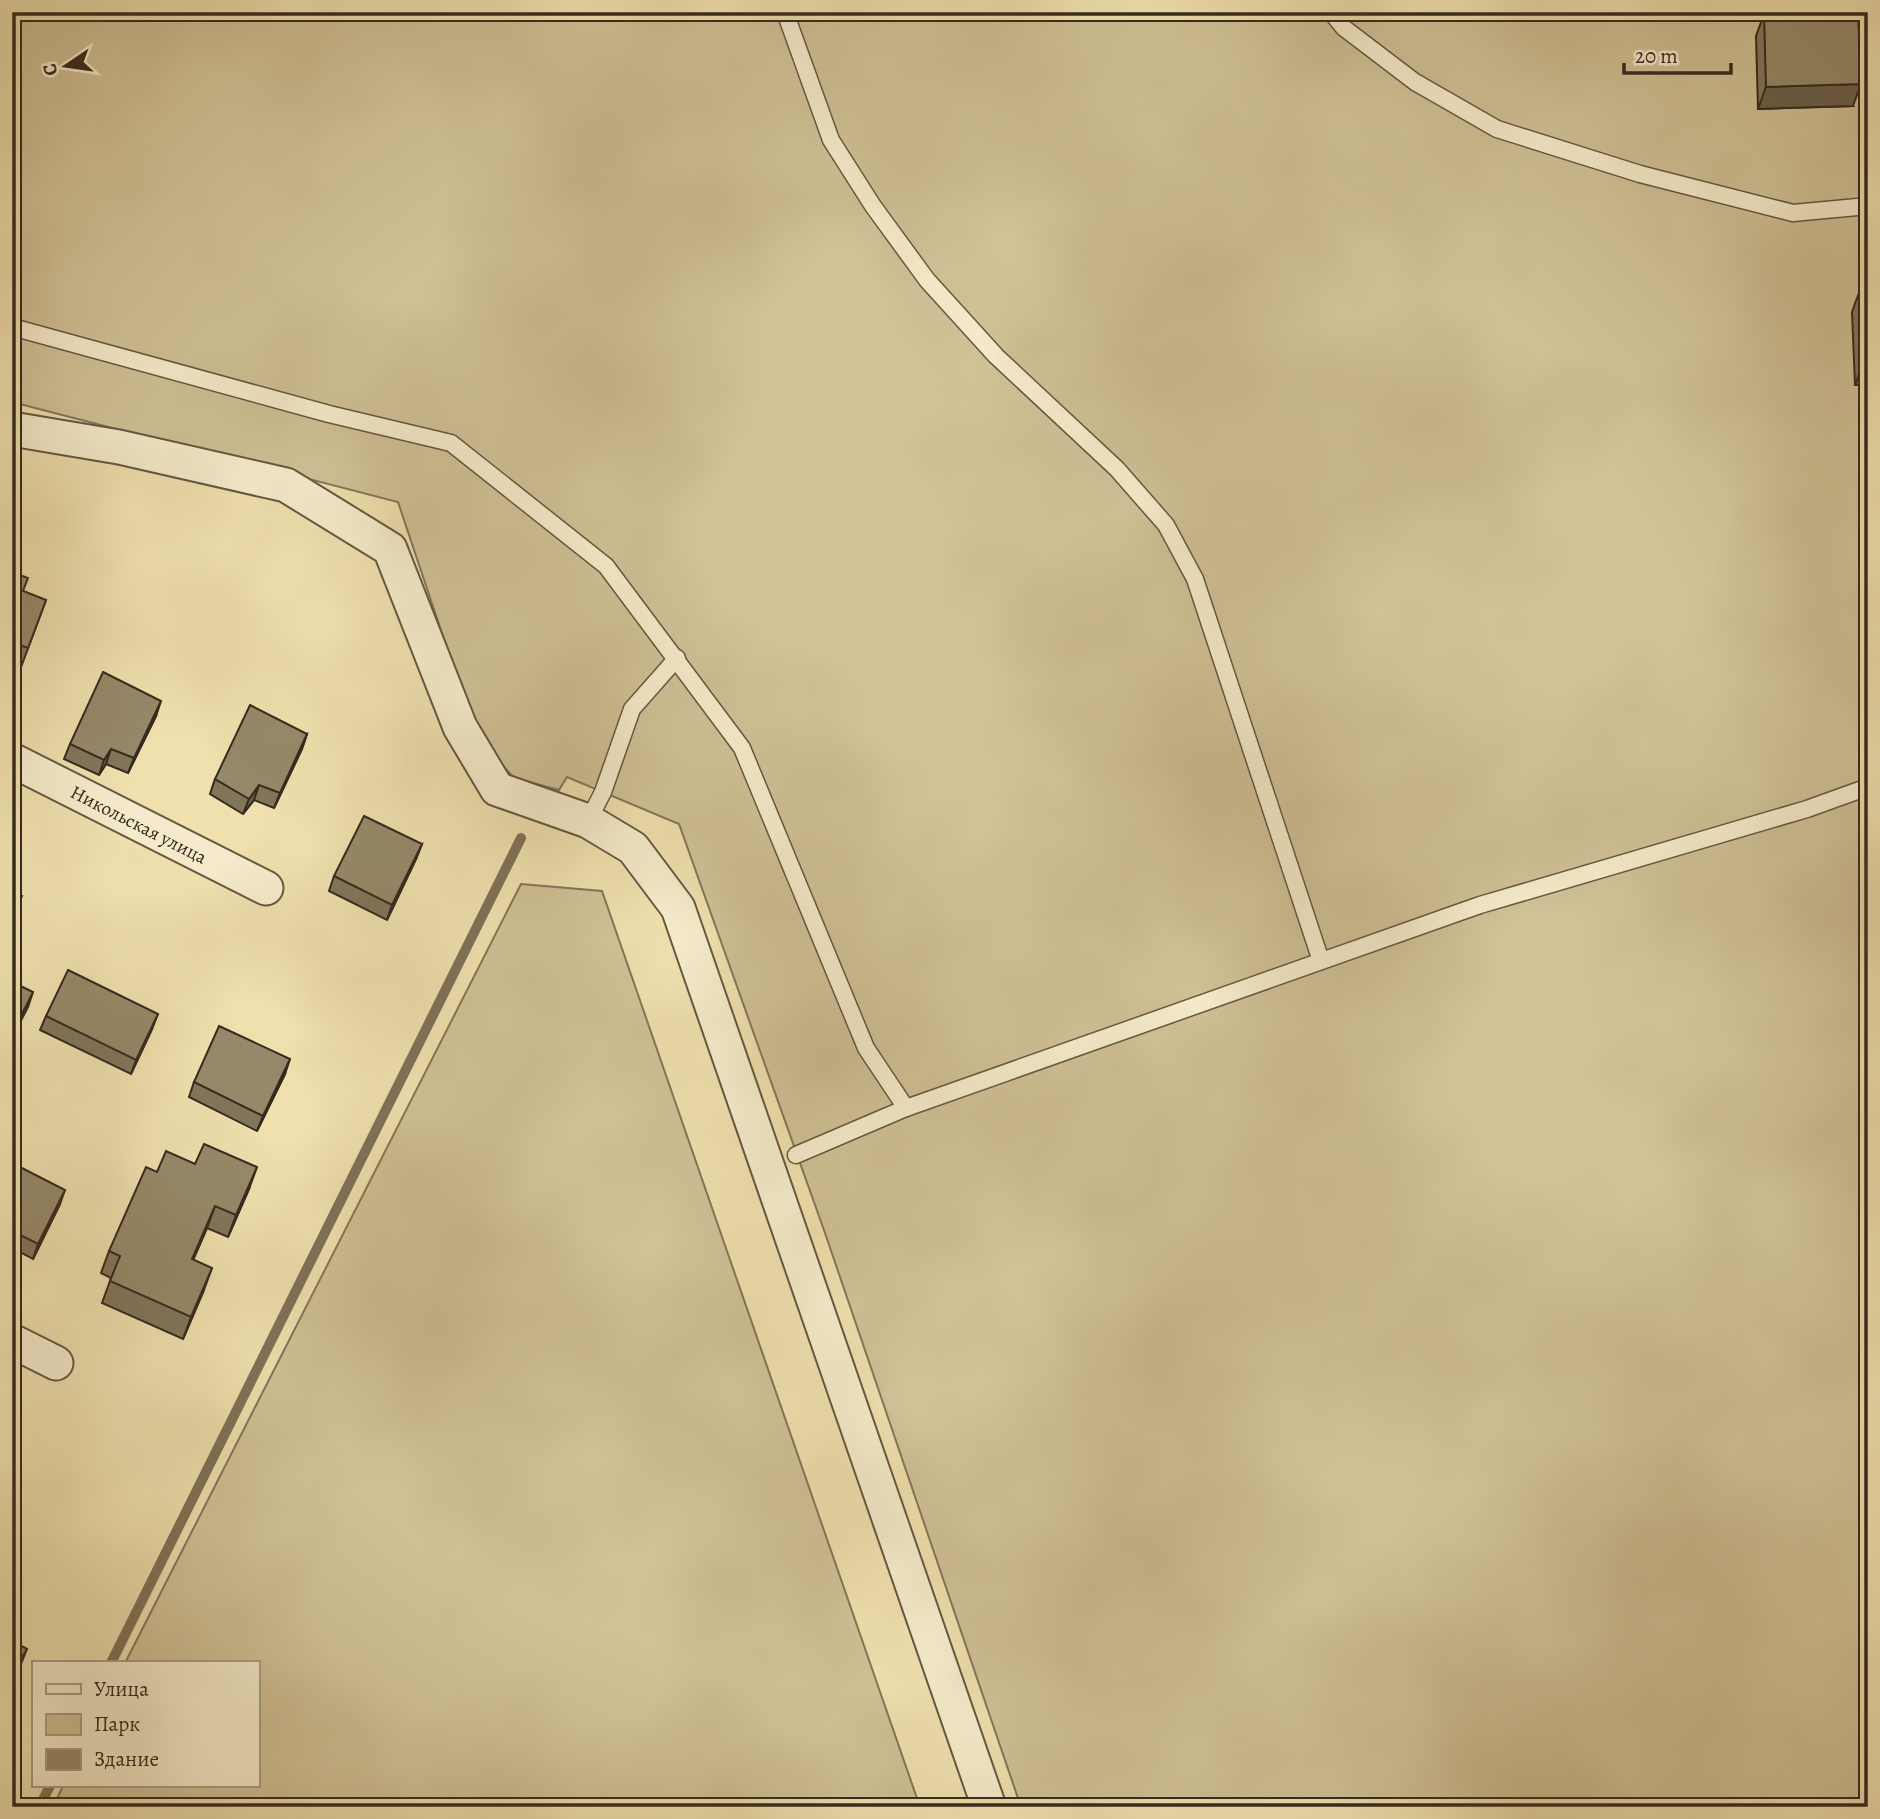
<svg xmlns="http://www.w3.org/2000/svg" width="1880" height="1819" font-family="Alegreya,serif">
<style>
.green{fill:#d0c196;stroke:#83765a;stroke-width:2}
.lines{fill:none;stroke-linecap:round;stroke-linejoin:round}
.stream{stroke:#7f7257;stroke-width:10}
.service-casing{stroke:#645842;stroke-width:19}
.minor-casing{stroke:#645842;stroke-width:37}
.service{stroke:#f5ebca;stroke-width:16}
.minor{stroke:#f5ebca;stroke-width:33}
.wall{fill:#81765a;stroke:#362a1e;stroke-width:2}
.shaded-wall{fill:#69604a;stroke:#362a1e;stroke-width:2}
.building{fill:#968969;stroke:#362a1e;stroke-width:2}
.labels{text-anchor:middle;stroke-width:7;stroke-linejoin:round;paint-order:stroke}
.street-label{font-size:19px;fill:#362a1e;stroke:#f5ebca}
</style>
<rect width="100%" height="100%" fill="#efe0ae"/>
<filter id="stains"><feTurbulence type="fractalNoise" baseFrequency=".00286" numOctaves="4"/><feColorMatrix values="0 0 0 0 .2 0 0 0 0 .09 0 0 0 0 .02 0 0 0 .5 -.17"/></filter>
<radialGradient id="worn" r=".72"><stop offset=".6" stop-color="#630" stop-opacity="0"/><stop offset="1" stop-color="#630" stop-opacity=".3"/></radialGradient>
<g class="green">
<polygon points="12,12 1868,12 1868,1807 1021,1807 825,1233 679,824 567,777 559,790 514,778 476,735 398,502 12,402"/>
<polygon points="521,884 602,891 920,1807 53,1807 63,1786 257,1786 257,1663 125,1663"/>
</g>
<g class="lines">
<g class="stream">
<polyline points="55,12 67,16 74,12"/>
<polyline points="111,1663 521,838"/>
<polyline points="39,1807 50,1786"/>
</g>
<defs>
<g id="service">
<polyline points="785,12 831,140 873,206 927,280 996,356 1117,469 1166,525 1195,579 1321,961"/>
<polyline points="1331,12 1344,28 1415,82 1497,129 1640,174 1793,213 1868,206"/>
<polyline points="12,327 329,414 451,443 606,566 742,748 866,1048 906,1108"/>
<polyline points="588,821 603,792 632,709 677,658"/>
<polyline points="796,1155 906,1108 1480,905 1807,809 1868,787"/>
</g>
<g id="minor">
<polyline points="12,429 119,447 286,485 390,549 460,727 497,789 588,821 633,848 678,908 989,1807"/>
<polyline points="12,760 266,888"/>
<polyline points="12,1341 56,1363"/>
</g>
</defs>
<use href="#service" class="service-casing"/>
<use href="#minor" class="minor-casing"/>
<use href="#service" class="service"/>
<use href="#minor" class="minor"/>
</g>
<g class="wall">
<polygon points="1764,14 1853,106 1758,109 1756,36"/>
<polygon points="1860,290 1868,384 1855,385 1852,312"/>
<polygon points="12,572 23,591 46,600 20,670 12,667"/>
<polygon points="156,716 128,773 106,764 99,775 64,759 70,744"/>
<polygon points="307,734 302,749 274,808 254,800 243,814 210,794 215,779"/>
<polygon points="422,844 416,859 387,920 329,891 334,876"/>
<polygon points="46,1016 152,1029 131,1074 40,1030"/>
<polygon points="285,1074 257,1131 189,1097 194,1082"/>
<polygon points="12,1163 60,1204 33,1259 12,1248"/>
<polygon points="249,1189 228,1237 207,1228 193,1260 204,1290 183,1339 102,1303 111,1278 101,1273 109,1251"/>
</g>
<g class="shaded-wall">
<polygon points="1861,84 1853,106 1758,109 1766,87"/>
<polygon points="1863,363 1868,363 1868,384 1855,385"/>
<polygon points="161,701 156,716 128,773 134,758"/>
<polygon points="307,734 302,749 274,808 280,793"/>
<polygon points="111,749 106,764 99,775 104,760"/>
<polygon points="259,785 254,800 243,814 249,799"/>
<polygon points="422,844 416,859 387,920 392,905"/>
<polygon points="33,992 28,1007 12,1038 12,1034"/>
<polygon points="158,1014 152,1029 131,1074 136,1060"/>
<polygon points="290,1059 285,1074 257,1131 263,1116"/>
<polygon points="257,1167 249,1189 228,1237 236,1215"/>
<polygon points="65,1190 60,1204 33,1259 38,1244"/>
<polygon points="215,1206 207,1228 184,1281 192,1259"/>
<polygon points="212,1268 204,1290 183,1339 191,1317"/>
<polygon points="27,1649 21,1664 12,1680 12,1674"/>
</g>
<g class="building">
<polygon points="1829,12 1858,12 1861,84 1766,87 1764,14"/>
<polygon points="1860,290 1868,290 1868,363 1863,363"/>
<polygon points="12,572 28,578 23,591 46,600 28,648 12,642"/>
<polygon points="103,672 161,701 134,758 111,749 104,760 70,744"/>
<polygon points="250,705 307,734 280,793 259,785 249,799 215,779"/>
<polygon points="364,816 422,844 392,905 334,876"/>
<polygon points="12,892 22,896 12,918"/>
<polygon points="68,970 158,1014 136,1060 46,1016"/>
<polygon points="12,982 33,992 12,1034"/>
<polygon points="219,1026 290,1059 263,1116 194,1082"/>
<polygon points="204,1144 257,1167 236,1215 215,1206 192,1259 212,1268 191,1317 110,1281 120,1256 109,1251 146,1167 157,1172 166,1151 195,1164"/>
<polygon points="12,1163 65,1190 38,1244 12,1231"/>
<polygon points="12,1384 18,1387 12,1397"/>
<polygon points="12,1641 27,1649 12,1674"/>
</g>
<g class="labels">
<g class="street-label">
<text transform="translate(139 824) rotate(27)" y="7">Никольская улица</text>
</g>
</g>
<rect width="1880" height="1819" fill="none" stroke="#efe0ae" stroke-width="42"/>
<rect x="14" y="14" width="1852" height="1791" fill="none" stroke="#362a1e" stroke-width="3.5"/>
<rect x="21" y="21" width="1838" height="1777" fill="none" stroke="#362a1e" stroke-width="2"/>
<rect x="32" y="1661" width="228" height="126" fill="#f5ebca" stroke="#a99e85" stroke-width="2"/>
<rect x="46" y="1684" width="35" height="10" fill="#f5ebca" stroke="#a99e85" stroke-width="2"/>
<text x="94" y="1696" font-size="21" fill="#362a1e">Улица</text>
<rect x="46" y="1714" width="35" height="21" fill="#d0c196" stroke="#a99e85" stroke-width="2"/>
<text x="94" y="1731" font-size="21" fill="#362a1e">Парк</text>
<rect x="46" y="1749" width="35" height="21" fill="#968969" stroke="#a99e85" stroke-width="2"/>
<text x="94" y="1766" font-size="21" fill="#362a1e">Здание</text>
<g transform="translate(66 66) rotate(257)" stroke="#f5ebca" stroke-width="5" paint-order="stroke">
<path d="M0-5L12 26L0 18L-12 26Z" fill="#362a1e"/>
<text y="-10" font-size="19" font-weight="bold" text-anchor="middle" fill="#362a1e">С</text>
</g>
<path d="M1624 63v10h107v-10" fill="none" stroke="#362a1e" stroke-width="3.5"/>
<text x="1635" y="63" font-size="21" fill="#362a1e" stroke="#f5ebca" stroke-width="5" paint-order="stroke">20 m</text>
<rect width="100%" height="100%" filter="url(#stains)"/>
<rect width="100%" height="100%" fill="url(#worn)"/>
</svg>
